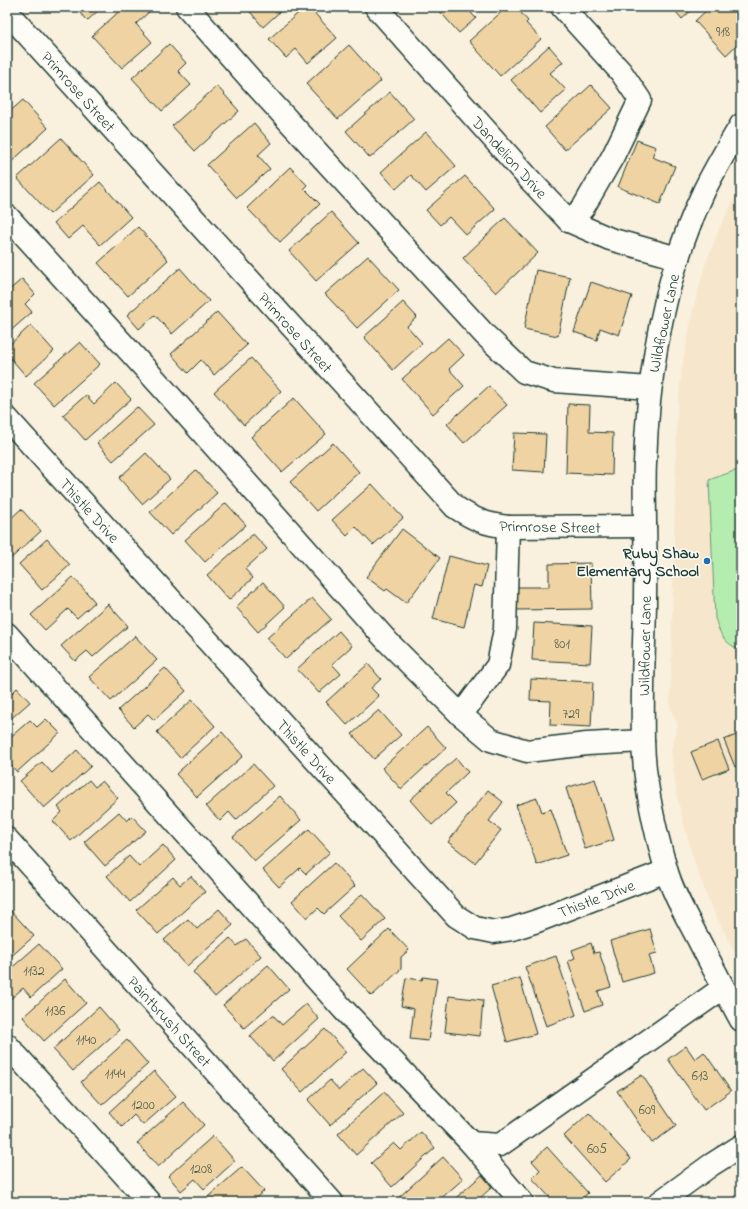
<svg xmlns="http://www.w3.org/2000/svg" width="748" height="1209" font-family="'Indie Flower',sans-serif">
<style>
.built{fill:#f6e7cc}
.green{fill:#b5edb0;stroke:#6a9572}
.building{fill:#f0d3a3;stroke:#1f3d34}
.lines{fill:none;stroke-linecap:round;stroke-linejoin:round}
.minor-casing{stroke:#1f3d34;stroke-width:25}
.minor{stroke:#fdfcf7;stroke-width:22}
.poi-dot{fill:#1f6fb2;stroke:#fdfcf7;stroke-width:1.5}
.labels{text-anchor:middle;stroke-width:3;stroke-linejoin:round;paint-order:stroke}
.number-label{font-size:14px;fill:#536250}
.street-label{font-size:16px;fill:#1f3d34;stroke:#fdfcf7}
.poi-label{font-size:16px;font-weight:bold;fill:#1f3d34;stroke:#fdfcf7;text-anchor:end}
</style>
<rect width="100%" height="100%" fill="#f9f0de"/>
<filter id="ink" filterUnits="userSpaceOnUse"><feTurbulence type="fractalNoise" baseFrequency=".025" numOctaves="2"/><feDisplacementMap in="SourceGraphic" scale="8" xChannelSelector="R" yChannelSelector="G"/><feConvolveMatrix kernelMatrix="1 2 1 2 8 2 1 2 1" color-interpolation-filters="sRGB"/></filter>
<g filter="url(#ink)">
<polygon class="built" points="741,185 741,965 708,900 693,858 677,798 671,750 678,725 670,707 677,414 682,367 693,310 705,265 720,227"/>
<path class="green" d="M 734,471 L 741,471 L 741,651 C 723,641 721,637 715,618 L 709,480 Z"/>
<g class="building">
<polygon points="75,7 102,7 87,21"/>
<polygon points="124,7 148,7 151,10 136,24 152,42 122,68 92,36"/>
<polygon points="246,7 285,7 263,27"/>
<polygon points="305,7 309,7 337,38 308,63 296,49 286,58 269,39"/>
<polygon points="436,7 478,7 471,13 476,18 459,33"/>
<polygon points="507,7 516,7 528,21 526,23 541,39 500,76 469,41"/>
<polygon points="672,7 695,7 682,19"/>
<polygon points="710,7 741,7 741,41 726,55 695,21"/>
<polygon points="169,44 186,63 178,71 191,85 162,111 132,78"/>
<polygon points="349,45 381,81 338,119 306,84"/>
<polygon points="549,46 563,62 550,73 566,90 540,113 511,80"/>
<polygon points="591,85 612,108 565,150 545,127"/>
<polygon points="217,86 239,111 195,151 172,126"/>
<polygon points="390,92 414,119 370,158 346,131"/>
<polygon points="23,100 48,128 7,166 7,114"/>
<polygon points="254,123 271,143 258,155 270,169 237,198 207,165"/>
<polygon points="426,132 456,166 426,192 411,175 396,189 381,172"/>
<polygon points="61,138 94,175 50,214 17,178"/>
<polygon points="637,140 656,147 652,157 675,166 660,204 618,187"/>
<polygon points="290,167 307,185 304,188 320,204 280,242 247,208"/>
<polygon points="465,176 495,209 466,235 449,217 440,225 426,210"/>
<polygon points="100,182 131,217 100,245 83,226 68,239 54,223"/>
<polygon points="331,212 359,243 316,281 289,251"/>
<polygon points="505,218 538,253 496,293 463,258"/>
<polygon points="138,227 168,260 128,296 98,263"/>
<polygon points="368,256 399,290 357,328 325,294"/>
<polygon points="180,268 209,301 172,334 155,315 139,329 127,315"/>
<polygon points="536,270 570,277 558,336 524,329"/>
<polygon points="22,279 35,294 25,304 32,312 7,334 7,292"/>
<polygon points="591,282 632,296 619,335 600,328 597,340 574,332"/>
<polygon points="403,302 417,317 407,326 422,343 393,370 364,337"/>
<polygon points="217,312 247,345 214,375 201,360 188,373 171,354"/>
<polygon points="31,325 54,351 26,376 7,354 7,347"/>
<polygon points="448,338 464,355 449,369 464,386 433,414 402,379"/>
<polygon points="80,342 100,364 54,405 34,383"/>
<polygon points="251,358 281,391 244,425 214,392"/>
<polygon points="116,383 131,399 85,440 63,415 86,395 94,404"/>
<polygon points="489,386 507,405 464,443 447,424"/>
<polygon points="294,398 326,434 282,472 251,437"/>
<polygon points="568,404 590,405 589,432 613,433 612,475 566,473"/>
<polygon points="137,407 154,425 113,461 97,443"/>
<polygon points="514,433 546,434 544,472 512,470"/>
<polygon points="333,443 359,472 316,511 290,482"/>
<polygon points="146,453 170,479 142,504 119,478"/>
<polygon points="196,470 217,493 171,535 150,512"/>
<polygon points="372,484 403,518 373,545 356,527 347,536 332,520"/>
<polygon points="226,503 246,525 205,562 185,540"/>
<polygon points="21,509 41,531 7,562 7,522"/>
<polygon points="402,529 440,558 406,603 387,589 385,591 366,577"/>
<polygon points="253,534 267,549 245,569 253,578 229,600 207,575"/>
<polygon points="47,539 70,565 42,590 19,564"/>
<polygon points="449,556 487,566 482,587 474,585 464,627 433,619"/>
<polygon points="591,563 592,609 515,610 514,587 549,587 549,564"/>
<polygon points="73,577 95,602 77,618 68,609 45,630 31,615"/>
<polygon points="263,582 285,607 258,632 236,607"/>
<polygon points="312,598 331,619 286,659 267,638"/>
<polygon points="108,604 128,626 93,657 87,651 75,661 61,646"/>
<polygon points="534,623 592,626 590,663 532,660"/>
<polygon points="339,631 352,646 332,664 341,674 319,693 297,669"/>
<polygon points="135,636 157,660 111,701 89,677"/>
<polygon points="368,664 381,679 371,688 379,696 347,725 326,702"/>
<polygon points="165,668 186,691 154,720 148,714 134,727 118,710"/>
<polygon points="531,679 593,682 591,727 550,725 551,701 530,700"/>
<polygon points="17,688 30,702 7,722 7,698"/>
<polygon points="192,700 215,726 180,758 157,732"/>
<polygon points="379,710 401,735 374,759 352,734"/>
<polygon points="46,719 60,733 17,772 7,761 7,740 30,720 37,727"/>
<polygon points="427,727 446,748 401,789 382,768"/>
<polygon points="222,732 243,756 197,797 176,774"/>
<polygon points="741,733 741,765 735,767 724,740"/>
<polygon points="718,741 729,769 702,779 691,752"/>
<polygon points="77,750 91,766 44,808 20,781 42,762 52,773"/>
<polygon points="456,758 468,772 446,793 456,803 432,825 410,800"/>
<polygon points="253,764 273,786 236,820 229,812 220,821 206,806"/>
<polygon points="595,779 614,840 585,849 566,788"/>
<polygon points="89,780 95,787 102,781 118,798 71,841 53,821 62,812 58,807"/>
<polygon points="488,790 503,802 489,821 501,830 475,863 448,842"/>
<polygon points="280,796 301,820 254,861 233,837"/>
<polygon points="537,798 542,812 551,809 567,855 537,865 516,805"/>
<polygon points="119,812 127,821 132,816 146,831 105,866 84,842"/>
<polygon points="309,829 330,852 306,874 300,868 279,887 263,870"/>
<polygon points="163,845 176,860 130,902 107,876 129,856 139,867"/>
<polygon points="334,863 355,886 324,914 318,908 307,918 292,901"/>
<polygon points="191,876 205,892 158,934 136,910 173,877 180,885"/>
<polygon points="362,894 385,919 361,941 338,916"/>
<polygon points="219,909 233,925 187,966 164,940 188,919 197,929"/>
<polygon points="11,911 34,936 7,960 7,915"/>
<polygon points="389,929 409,950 401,957 401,969 372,996 347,969"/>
<polygon points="650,929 657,953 649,955 654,973 622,982 610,941"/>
<polygon points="230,938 237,946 246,939 261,956 215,997 193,972"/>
<polygon points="591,943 594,953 599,952 611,987 598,991 602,1005 585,1011 568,961 575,958 572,950"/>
<polygon points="39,944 62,969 31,997 23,988 8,1001 7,1000 7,972"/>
<polygon points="556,956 576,1015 546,1026 525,967"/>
<polygon points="268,965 289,989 244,1028 223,1005"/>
<polygon points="423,977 437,979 428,1041 410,1039 414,1009 401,1006 406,978 422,980"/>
<polygon points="520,978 536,1034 507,1042 491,986"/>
<polygon points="65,979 86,1003 44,1041 23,1017"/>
<polygon points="449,996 483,1000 480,1036 445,1032"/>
<polygon points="306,1004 319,1019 273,1061 250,1036 273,1015 282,1025"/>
<polygon points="99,1007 119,1030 73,1071 53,1049"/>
<polygon points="325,1029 346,1052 302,1092 281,1069"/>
<polygon points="127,1040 148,1064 102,1105 81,1082"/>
<polygon points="686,1046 695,1059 704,1052 731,1091 704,1110 668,1059"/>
<polygon points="363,1068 377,1083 330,1125 308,1100 330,1080 339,1090"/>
<polygon points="154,1071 176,1096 143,1125 134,1115 122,1127 109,1112"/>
<polygon points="642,1075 676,1126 652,1143 617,1091"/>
<polygon points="384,1092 403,1113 356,1155 338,1134"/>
<polygon points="183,1102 204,1125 158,1167 137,1143"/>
<polygon points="589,1113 631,1159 605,1182 564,1136"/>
<polygon points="421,1132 435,1148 392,1187 371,1163 394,1143 401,1150"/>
<polygon points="213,1136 235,1161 204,1189 195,1179 181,1191 168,1176"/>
<polygon points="547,1147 588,1193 578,1202 554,1202 532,1178 540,1170 532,1161"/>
<polygon points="443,1157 463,1179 437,1202 400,1202 397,1199"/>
<polygon points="242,1167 264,1191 251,1202 202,1202"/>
<polygon points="482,1175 492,1187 480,1198 484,1202 451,1202"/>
</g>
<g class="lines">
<defs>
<g id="minor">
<polyline points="187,7 253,82 485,335 524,372 554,381 650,388"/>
<polyline points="376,7 531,181 569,221 610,239 678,258"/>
<polyline points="562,7 621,72 640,100 613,156 583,208 569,221"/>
<path d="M 7,12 L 455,507 C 475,520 485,524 508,527 L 645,526"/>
<path d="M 741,125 C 728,147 715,168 704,191 C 664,276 648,370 645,463 C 644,484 645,504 645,524 C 646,551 645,578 645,604 C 644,649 642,695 643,740 C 644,783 654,827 666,869 C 672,891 684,912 695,933 C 710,962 725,991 741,1020"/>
<polyline points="7,216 161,386 388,642 461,715 491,740 527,751 587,744 643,741"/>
<polyline points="7,418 456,916 475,928 494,932 512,929 537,921 666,871"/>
<polyline points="7,634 343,1009 471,1143 522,1202"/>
<polyline points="461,715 498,665 505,629 508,527"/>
<polyline points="7,839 332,1202"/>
<polyline points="7,1045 149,1202"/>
<polyline points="471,1143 500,1145 723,988"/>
<polyline points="660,1202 711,1165 741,1146"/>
</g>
</defs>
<use href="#minor" class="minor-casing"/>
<use href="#minor" class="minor"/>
</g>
</g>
<circle class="poi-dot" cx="707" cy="561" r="4"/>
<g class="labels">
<g class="number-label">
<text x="723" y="36">918</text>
<text x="562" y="648">801</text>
<text x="571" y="718">729</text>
<text x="34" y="975">1132</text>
<text x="55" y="1015">1136</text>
<text x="86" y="1044">1140</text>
<text x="115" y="1078">1144</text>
<text x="700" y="1080">613</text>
<text x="143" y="1109">1200</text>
<text x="647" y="1114">609</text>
<text x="597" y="1153">605</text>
<text x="201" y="1173">1208</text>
</g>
<g class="street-label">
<text transform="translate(79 91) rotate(48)" y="6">Primrose Street</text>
<text transform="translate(510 157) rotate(48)" y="6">Dandelion Drive</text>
<text transform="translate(663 323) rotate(-78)" y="6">Wildflower Lane</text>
<text transform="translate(296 332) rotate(48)" y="6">Primrose Street</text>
<text transform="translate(90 510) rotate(48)" y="6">Thistle Drive</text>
<text transform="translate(550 526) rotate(1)" y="6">Primrose Street</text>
<text transform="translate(644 646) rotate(-89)" y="6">Wildflower Lane</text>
<text transform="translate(307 751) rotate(48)" y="6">Thistle Drive</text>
<text transform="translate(596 898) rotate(-21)" y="6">Thistle Drive</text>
<text transform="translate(170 1021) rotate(48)" y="6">Paintbrush Street</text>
</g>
<g class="poi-label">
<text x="699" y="558">Ruby Shaw<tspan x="699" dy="18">Elementary School</tspan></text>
</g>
</g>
<rect width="748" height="1209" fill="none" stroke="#fdfcf7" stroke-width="24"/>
<rect x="12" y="12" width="724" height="1185" fill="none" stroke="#1f3d34" stroke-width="1.5" filter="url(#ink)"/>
</svg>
